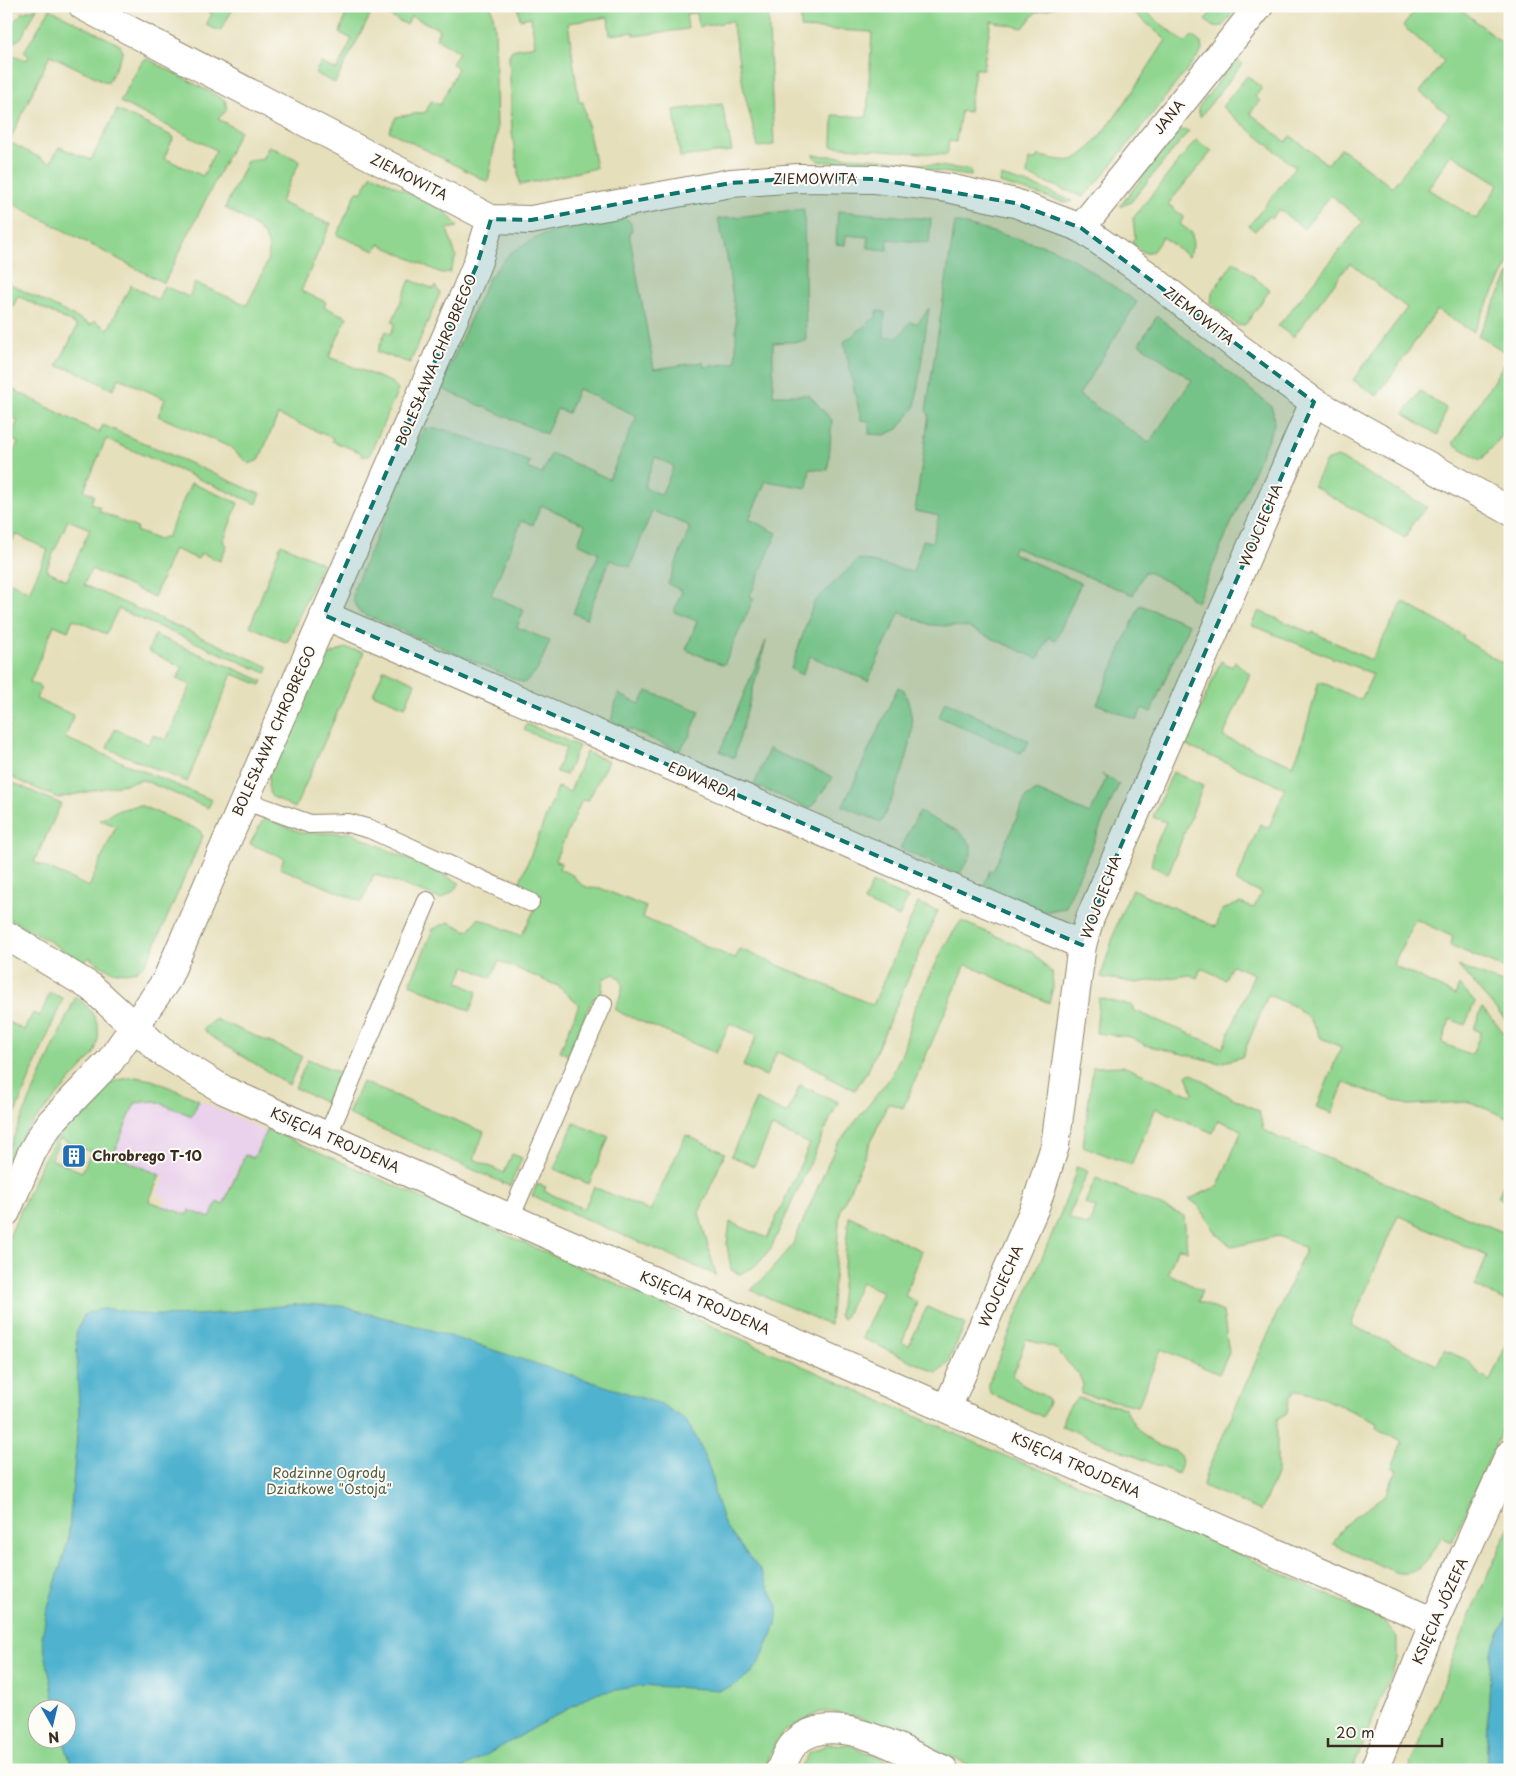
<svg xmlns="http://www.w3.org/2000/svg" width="1516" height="1776" font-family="'Playpen Sans',sans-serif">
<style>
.built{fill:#ead1ec}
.green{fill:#90d690;stroke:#668057;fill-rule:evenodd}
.water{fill:#50b2cf;stroke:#466e76}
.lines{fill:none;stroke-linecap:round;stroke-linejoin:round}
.lane-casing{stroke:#90846c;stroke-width:20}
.street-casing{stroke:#90846c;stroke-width:30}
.lane{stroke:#fff;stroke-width:18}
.street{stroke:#fff;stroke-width:28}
.marked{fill:#0f766e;fill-opacity:0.2;stroke:#0f766e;stroke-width:4;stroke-dasharray:10 6;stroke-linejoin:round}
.labels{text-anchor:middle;stroke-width:4;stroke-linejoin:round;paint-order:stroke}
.street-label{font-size:14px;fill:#3b2a1e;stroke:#fdfcf7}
.poi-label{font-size:14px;font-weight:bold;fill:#3b2a1e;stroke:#fdfcf7;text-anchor:start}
.park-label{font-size:14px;fill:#545e40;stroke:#fdfcf7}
</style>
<rect width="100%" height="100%" fill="#fdfcf7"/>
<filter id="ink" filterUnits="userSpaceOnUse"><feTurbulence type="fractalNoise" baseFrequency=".02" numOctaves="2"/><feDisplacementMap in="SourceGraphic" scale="10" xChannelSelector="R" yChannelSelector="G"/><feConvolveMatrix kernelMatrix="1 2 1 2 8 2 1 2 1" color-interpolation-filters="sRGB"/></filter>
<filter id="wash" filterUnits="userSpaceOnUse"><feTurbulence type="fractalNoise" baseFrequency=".0096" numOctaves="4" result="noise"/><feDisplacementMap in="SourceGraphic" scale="20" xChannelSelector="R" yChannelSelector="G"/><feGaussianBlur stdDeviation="1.12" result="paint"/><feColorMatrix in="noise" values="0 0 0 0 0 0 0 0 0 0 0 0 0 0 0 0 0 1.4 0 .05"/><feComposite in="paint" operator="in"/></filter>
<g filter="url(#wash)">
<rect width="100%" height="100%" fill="#e6dfbb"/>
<polygon class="built" points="199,1100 265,1131 254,1159 245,1155 223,1205 210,1218 190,1210 187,1215 164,1206 167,1199 157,1194 165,1177 113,1156 136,1103 155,1101 192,1116"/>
<g class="green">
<polygon points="203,6 235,6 220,31 206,25 212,14 202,8"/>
<polygon points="348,6 491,6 495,26 497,133 488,182 389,131 396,117 426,112 431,101 440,105 458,68 452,64 459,52 436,39 439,29 411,16 407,25 374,8 335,83 315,73 321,63 337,70 352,39 340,33"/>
<polygon points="532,6 768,6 774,145 758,147 744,91 732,21 699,27 697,13 686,14 688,29 634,36 634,32 610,35 608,17 568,23 579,102 583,102 596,168 520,185 512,132 509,55 512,50 535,45 531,17 520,19 518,9"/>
<polygon points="801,6 1058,6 1035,13 1023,28 991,21 983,69 975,69 969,112 961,111 956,142 949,141 947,155 832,146 833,115 867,117 872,32 801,28"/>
<path d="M 1111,6 L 1139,6 L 1185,43 L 1192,36 L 1201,43 L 1202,51 L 1097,183 L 1083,197 L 1027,175 L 1029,159 L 1036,161 L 1038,156 C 1048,157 1062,162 1072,160 C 1096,155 1150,63 1166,40 L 1130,9 Z"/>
<polygon points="1216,6 1238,6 1223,26 1213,27 1205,20"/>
<path d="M 1419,6 L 1457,6 L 1510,49 L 1510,261 L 1473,332 L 1437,310 L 1377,396 L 1353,380 L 1407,308 L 1350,263 L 1293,337 L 1278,326 L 1363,222 L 1331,195 L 1304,229 L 1279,209 L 1272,218 L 1268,216 L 1255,231 L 1249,226 L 1295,167 L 1222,107 L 1247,76 L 1262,88 L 1255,97 L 1260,101 L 1250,113 L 1286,142 L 1291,136 L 1327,164 L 1341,148 L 1392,187 L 1449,115 L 1420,92 L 1444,61 L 1403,26 ZM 1451,154 L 1499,184 L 1476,219 L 1428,189 Z"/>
<polygon points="37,8 21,38 6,47 8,27 22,13"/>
<polygon points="50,9 120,45 123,52 108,83 50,55 9,142 50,163 59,147 91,160 117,110 174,137 164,158 203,176 216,150 120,102 142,61 148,59 225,100 227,110 218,119 240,131 164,283 6,200 6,62 16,56 27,60 29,56 24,52"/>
<polygon points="1236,59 1242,64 1200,117 1198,108"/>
<polygon points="722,104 732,151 680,157 674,110"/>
<polygon points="1179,130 1189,131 1130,203 1120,206"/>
<polygon points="1196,140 1212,151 1168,204 1184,217 1180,224 1192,233 1193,247 1188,256 1163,237 1153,251 1145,253 1131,243 1135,237 1133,218"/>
<path d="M 269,146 L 300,161 L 280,202 L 327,223 L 331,223 L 301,291 L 326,302 L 324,307 L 347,317 L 329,357 L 393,383 L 398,390 L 369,456 L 361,456 L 362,453 L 332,441 L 333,438 L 278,415 L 259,460 L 249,464 L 230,447 L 158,416 L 165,399 L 119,378 L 113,390 L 76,371 L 57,366 L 77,327 L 75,324 L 18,296 L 6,321 L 6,282 L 91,325 L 94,321 L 108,329 L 131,285 L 158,300 L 164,286 L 189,297 L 195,283 L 247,305 C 273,251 286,240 225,208 L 247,161 L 262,159 Z"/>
<polygon points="812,155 882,159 971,170 971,176 898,166 818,161"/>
<polygon points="372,174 446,212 458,227 447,229 456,256 450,272 441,273 379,244 375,251 337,235 357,191 361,193"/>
<polygon points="1001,176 1038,187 1072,201 1067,203 1000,183"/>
<path d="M 804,209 L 806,341 L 773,343 L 773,395 L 809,395 L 832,420 L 828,470 L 810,469 L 807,488 L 766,481 L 749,519 L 777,533 L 750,596 L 754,598 L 724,665 L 686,650 L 697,621 L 674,612 L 682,591 L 668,584 L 689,530 L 688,525 L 652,511 L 630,567 L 610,560 L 586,619 L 573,613 L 599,553 L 578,543 L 585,525 L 541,505 L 533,525 L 522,520 L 491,595 L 524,610 L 517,627 L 550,641 L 537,671 L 524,683 L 359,612 L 353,600 L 354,588 L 424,428 L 446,430 L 530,462 L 527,468 L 542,474 L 551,453 L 609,479 L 637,416 L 578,389 L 568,413 L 557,409 L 546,434 L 440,388 L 488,279 L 510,253 L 542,235 L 625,217 L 631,223 L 632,231 L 629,232 L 654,369 L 703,362 L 704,367 L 734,363 L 736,361 L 736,322 L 727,257 L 718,219 ZM 655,457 L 674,466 L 661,495 L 644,487 Z"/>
<polygon points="838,211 931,219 929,243 888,239 887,250 868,248 868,237 846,235 845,245 836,244"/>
<polygon points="955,222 1049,247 1073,259 1137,302 1079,395 1149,443 1192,380 1139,344 1157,316 1271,406 1273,412 1274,425 1197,602 1190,598 1184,590 1145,571 1133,595 1014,547 1012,553 1081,583 1056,640 1049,637 1038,659 967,627 930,625 900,612 868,681 810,656 802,675 791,669 814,602 859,559 913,572 923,540 932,542 939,516 915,511 929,414 926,411"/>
<polygon points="1234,261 1270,290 1246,324 1239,326 1211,304 1212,293"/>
<polygon points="1510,273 1510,421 1502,436 1481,460 1453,444 1510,355 1478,335"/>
<polygon points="410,280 434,289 435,286 440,293 410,363 377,352 386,331 391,334 395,323 392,322"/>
<polygon points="929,308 915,407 898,429 885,435 869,434 869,421 861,420 844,342 876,317 877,311 885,312 884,337 899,337 910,322 918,323"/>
<path d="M 6,386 L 99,433 L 103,425 L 260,494 L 257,504 L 106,439 L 84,490 L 94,495 L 91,503 L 100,507 L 99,511 L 137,528 L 136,531 L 159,540 L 167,537 L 191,483 L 238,503 L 223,542 L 227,545 L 220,561 L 201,553 L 198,559 L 174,549 L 154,597 L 91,569 L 84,585 L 269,667 L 266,673 L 118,609 L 106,634 L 73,619 L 68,631 L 54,625 L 30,682 L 41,687 L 36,699 L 74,715 L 65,738 L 212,800 L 208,808 L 143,780 L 58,798 L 6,775 L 6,734 L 12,722 L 6,719 L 6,579 L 29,592 L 48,550 L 16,534 L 6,554 L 6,452 L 12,455 L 18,443 L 9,437 L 18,421 L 6,415 ZM 68,520 L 90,529 L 67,580 L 46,570 Z"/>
<polygon points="1420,391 1446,408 1438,435 1404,414"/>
<polygon points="1338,457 1427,507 1413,523 1405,538 1313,486 1326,461"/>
<polygon points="281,544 322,563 288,641 285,642 250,626"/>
<polygon points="1403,602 1464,636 1463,639 1507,666 1510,664 1510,971 1450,945 1453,937 1415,919 1393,965 1455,995 1459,985 1475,1002 1465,1025 1450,1019 1442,1043 1472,1055 1481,1032 1474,1029 1482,1008 1510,1039 1510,1119 1470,1102 1408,1105 1344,1083 1332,1113 1317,1107 1341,1047 1321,1038 1309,1018 1294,1006 1268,995 1242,1057 1220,1063 1145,1045 1131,1037 1096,1033 1099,998 1133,1006 1133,1010 1223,1048 1254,974 1232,965 1225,979 1201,968 1197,978 1190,975 1136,983 1101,977 1118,921 1132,889 1216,927 1222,910 1240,903 1254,908 1261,893 1236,882 1260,824 1269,828 1285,788 1184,745 1221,661 1232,667 1235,662 1250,674 1223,737 1293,765 1301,746 1319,681 1361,700 1373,674 1251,625 1259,611 1311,633 1313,632 1371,660"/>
<polygon points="1140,605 1189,624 1151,712 1142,708 1137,720 1097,704"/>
<polygon points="155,635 263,681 261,685 232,674 187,782 107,748 115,729 148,744 153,735 166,740 191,685 177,679 182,667 148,651"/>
<polygon points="766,641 734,758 720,751"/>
<polygon points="345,648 364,652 295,808 271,796 268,786 269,776 318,668 330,655"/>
<polygon points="384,669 415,683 405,707 373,694"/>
<path d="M 898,687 L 904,690 C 909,703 912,714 912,728 C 912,752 891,803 881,822 L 843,806 Z"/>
<polygon points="647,691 700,711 689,737 679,751 611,721 618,694 640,704"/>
<polygon points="945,701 1029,741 1025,750 1022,750 1021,753 939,717"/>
<polygon points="527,724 579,746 566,775 556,772 566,748 524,730"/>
<polygon points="769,749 833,777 810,809 754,785"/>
<path d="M 586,752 L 608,761 L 588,801 L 582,800 L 555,860 L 561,863 L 559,869 L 574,876 C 578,885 590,890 600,888 L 646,907 L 642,917 L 735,959 L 740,949 L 873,1005 L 918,903 L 938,911 L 867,1072 L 855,1090 L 827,1077 L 828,1074 L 777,1052 L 766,1076 L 743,1066 L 757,1035 L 730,1023 L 716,1053 L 623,1014 L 615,1009 C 620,996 629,983 614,974 L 603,979 L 601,1000 L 593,998 L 568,1055 L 560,1051 L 579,1005 L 558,986 L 499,961 L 491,978 L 465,966 L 458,982 L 477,992 L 470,1011 L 410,984 L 433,929 L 449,922 L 468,931 L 479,918 L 521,936 L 542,895 L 519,884 L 558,787 L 570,792 Z"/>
<polygon points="1173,772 1203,786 1168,874 1151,865 1156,844 1166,822 1153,817"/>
<polygon points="1102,774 1119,784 1065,908 1043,912 984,885 990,870 993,871 1026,797 1037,791 1090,814 1106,779"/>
<path d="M 6,780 L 61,804 L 34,862 L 89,887 L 116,826 L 100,820 L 116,811 L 139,805 L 199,830 L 203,836 L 150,956 C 137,983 107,973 89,957 L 83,964 L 49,941 L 6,917 Z"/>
<polygon points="919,812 958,831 967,839 971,846 971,855 959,875 900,848"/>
<polygon points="264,818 303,833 351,833 460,883 452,892 440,899 374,874 362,902 280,868 284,858 250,844"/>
<polygon points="872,883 908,898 899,917 864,902"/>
<polygon points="961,921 1031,951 1052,973 1053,987 1049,1003 966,964 903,1108 888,1103 840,1212 830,1325 751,1290 765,1277 792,1246 836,1146 890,1078 903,1051 914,1009 946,943"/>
<polygon points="1458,966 1510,986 1510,1025"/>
<polygon points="50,993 63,998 6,1135 6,1021 24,1030 33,1013 40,1016"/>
<path d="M 76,996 C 96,1013 105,1028 93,1055 L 23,1134 L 6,1170 L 6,1154 Z"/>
<polygon points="215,1019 302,1056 289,1085 209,1035 203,1029"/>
<polygon points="308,1059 340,1073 328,1104 295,1088"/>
<path d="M 1123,1066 L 1191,1095 L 1193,1093 L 1187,1075 L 1191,1073 L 1221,1092 L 1259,1111 L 1263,1129 L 1277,1137 L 1510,1235 L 1510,1304 L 1475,1286 L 1487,1256 L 1398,1215 L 1351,1325 L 1437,1365 L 1444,1350 L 1467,1360 L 1481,1376 L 1490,1381 L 1507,1343 L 1510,1344 L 1510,1412 L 1452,1542 L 1441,1537 C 1432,1556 1420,1579 1395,1572 L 1333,1544 L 1344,1525 L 1386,1494 L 1397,1470 L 1392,1467 L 1402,1442 L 1376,1428 L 1378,1423 C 1358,1415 1313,1390 1294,1391 L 1289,1400 L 1287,1413 L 1277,1419 L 1277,1472 L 1261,1511 L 1203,1486 L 1205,1476 L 1306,1248 L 1278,1236 L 1232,1247 L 1217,1234 L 1199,1206 L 1189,1199 L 1218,1186 L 1242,1130 L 1218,1120 L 1213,1133 L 1156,1108 L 1131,1165 L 1083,1146 L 1093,1067 Z"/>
<path d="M 136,1077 L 152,1080 L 199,1100 L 192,1116 L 155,1101 L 135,1103 L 113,1155 L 160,1175 L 149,1201 L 187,1215 L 189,1210 L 210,1218 L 217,1202 L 223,1205 L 245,1155 L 254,1158 L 267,1129 L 1010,1458 L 1119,1499 L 1383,1620 L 1397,1637 L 1397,1660 L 1352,1770 L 980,1770 L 858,1717 L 835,1712 L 820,1712 L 785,1731 L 776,1741 L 764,1770 L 6,1770 L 6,1244 L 42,1162 L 57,1137 L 100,1089 L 118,1080 ZM 60,1139 L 91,1152 L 82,1172 L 51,1159 ZM 38,1708 L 68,1708 L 68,1738 L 38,1738 Z"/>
<polygon points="362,1082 484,1132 474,1159 504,1173 512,1154 522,1158 510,1186 348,1114"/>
<polygon points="800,1085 838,1102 771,1248 758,1264 740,1274 731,1270 727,1244 730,1222 767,1238 810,1144 772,1127 754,1166 731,1156 756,1099 787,1114"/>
<polygon points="574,1123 609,1137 589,1184 554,1169"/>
<polygon points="686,1135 725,1153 699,1213 716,1275 532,1196 537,1184 546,1187 544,1191 584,1209 594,1187 650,1211"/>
<polygon points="1076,1167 1088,1171 1068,1218 1088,1226 1096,1208 1085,1203 1096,1178 1184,1216 1187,1251 1178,1247 1168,1273 1202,1291 1198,1301 1223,1312 1229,1353 1219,1374 1161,1349 1138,1406 1081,1394 1083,1384 1079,1375 1056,1349 1026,1339 1013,1375 1023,1385 1048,1398 1049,1402 1043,1417 990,1393 988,1384 1060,1215 1075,1176"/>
<polygon points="1510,1170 1510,1203 1498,1197"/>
<polygon points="849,1216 922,1251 905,1296 917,1302 902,1343 909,1345 927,1307 965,1324 947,1365 937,1373 862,1338 883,1292 861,1282 844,1319 839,1316"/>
<path d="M 1078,1398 L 1126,1408 C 1130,1422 1143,1437 1155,1444 C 1162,1448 1175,1448 1180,1456 C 1184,1462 1180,1469 1178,1474 L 1062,1426 C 1064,1413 1068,1406 1078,1398 Z"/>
<polygon points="1510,1526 1510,1610 1491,1653 1486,1770 1408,1770 1477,1598"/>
<polygon points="828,1744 849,1745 910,1770 798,1770 809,1753"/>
</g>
<g class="water">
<path d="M 303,1304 L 341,1306 L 431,1330 L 661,1404 L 685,1419 L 696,1437 L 711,1472 L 715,1496 L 725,1526 L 760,1570 L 778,1606 L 776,1626 L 758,1665 L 750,1675 L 731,1687 L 721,1690 L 653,1686 L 633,1687 L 594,1694 L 460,1770 L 73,1770 L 63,1739 L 68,1738 L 68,1708 L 56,1708 L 42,1637 L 47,1610 L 68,1541 L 79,1412 L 76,1334 L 84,1315 C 106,1304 113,1310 136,1313 C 194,1321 246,1308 303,1304 Z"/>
<polygon points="1510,1610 1510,1770 1486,1770 1491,1653"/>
</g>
</g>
<g filter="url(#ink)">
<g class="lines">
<defs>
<g id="lane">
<polyline points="243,800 310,824 348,823 370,829 530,902"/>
<polyline points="327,1137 427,901"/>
<polyline points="510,1218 603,1004"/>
</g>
<g id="street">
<polyline points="83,6 491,219 531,220 731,183 799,178 875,179 948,188 1015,203 1081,228 1146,274 1240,349 1314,402 1510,511"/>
<polyline points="1081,228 1259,6"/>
<polyline points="324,615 1082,945"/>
<polyline points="6,935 91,987 161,1051 224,1090 510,1218 1434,1622"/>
<polyline points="6,1212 32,1152 40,1138 51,1122 110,1061 166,981 466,291 478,261 491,219"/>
<polyline points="947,1408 1035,1207 1055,1146 1082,945 1090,918 1314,402"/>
<path d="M 780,1770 C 784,1761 788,1750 795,1743 C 832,1706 906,1753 944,1770"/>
<polyline points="1374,1770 1434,1622 1510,1454"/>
</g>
</defs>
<use href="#lane" class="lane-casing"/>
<use href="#street" class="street-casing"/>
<use href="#lane" class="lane"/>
<use href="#street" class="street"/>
</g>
</g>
<path class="marked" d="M 799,178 L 875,179 L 1015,203 L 1081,228 L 1314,402 L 1113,864 L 1082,945 L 324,615 L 477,265 L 491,219 L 531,220 L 731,183 Z"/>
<defs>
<symbol id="building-square" viewBox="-11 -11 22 22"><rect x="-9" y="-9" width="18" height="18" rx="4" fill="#1f6fb2" stroke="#fdfcf7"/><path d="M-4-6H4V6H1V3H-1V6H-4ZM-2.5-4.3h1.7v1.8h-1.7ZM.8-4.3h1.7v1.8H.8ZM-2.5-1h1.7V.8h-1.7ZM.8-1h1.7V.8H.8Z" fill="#fff"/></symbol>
</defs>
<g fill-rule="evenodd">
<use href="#building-square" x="60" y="1142" width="28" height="28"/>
</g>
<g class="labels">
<g class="street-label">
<text transform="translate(1169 117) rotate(-51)" y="5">JANA</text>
<text transform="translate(409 177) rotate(27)" y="5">ZIEMOWITA</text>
<text x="815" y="184">ZIEMOWITA</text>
<text transform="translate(1199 316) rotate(38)" y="5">ZIEMOWITA</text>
<text transform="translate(436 360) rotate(-67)" y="5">BOLESŁAWA CHROBREGO</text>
<text transform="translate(1261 525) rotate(-67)" y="5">WOJCIECHA</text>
<text transform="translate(274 731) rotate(-66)" y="5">BOLESŁAWA CHROBREGO</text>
<text transform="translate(703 781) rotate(24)" y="5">EDWARDA</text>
<text transform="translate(1101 897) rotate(-69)" y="5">WOJCIECHA</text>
<text transform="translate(335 1140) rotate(24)" y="5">KSIĘCIA TROJDENA</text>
<text transform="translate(1001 1286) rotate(-66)" y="5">WOJCIECHA</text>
<text transform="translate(705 1303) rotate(23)" y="5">KSIĘCIA TROJDENA</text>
<text transform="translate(1076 1465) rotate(24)" y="5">KSIĘCIA TROJDENA</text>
<text transform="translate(1440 1611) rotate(-66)" y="5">KSIĘCIA JÓZEFA</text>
</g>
<g class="poi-label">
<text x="92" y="1161">Chrobrego T-10</text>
</g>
<g class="park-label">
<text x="329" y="1478">Rodzinne Ogrody<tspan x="329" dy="16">Działkowe "Ostoja"</tspan></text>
</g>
</g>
<rect width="1516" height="1776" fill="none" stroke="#fdfcf7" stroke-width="25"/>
<g transform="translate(52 1724) rotate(172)"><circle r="24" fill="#fdfcf7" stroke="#afa8a0"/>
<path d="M0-4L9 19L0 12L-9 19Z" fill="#1f6fb2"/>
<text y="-8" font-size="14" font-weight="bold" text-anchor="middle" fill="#3b2a1e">N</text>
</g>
<path d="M1328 1738v8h114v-8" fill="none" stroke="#3b2a1e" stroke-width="2.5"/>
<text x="1336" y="1738" font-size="15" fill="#3b2a1e" stroke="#fdfcf7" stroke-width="4" paint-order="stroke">20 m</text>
</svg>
